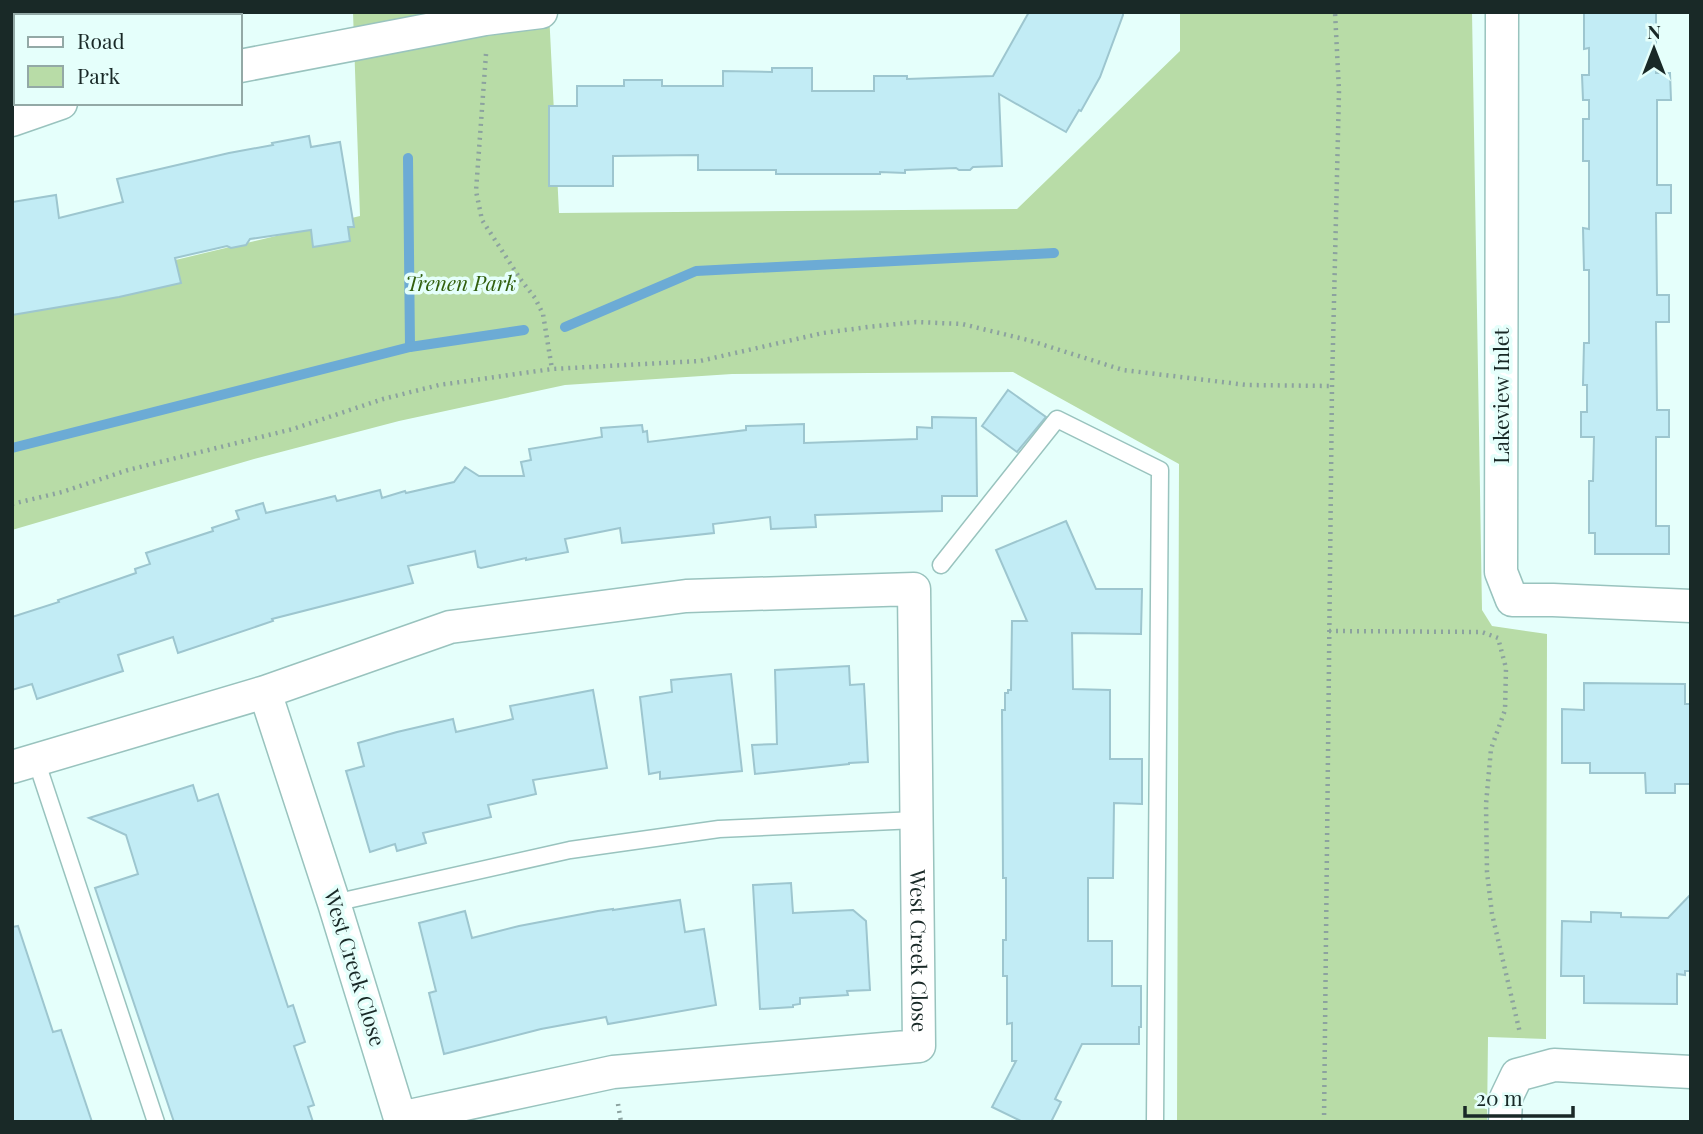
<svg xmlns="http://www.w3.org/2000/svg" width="1703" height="1134" font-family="'Playfair Display',serif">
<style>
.green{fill:#b8dca7}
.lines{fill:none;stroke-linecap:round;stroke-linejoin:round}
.stream{stroke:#6cabd5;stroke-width:10}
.building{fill:#c2ecf5;stroke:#9dc6cf;stroke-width:2}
.lane-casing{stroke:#99c3be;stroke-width:19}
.street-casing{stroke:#99c3be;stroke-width:35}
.path{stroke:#8ca29f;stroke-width:4.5;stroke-dasharray:2 5;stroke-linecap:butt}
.lane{stroke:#fff;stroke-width:16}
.street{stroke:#fff;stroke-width:32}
.labels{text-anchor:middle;stroke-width:7;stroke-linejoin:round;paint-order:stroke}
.park-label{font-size:21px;font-style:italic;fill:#315f0e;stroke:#e5fffb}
.street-label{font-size:21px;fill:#192927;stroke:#e5fffb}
</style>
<rect width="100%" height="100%" fill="#e5fffb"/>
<polygon class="green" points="353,12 549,12 559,213 1017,209 1180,51 1180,12 1472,12 1482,610 1492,626 1547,634 1546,1039 1488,1037 1487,1122 1177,1122 1179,464 1013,372 732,374 565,385 399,421 254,459 12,530 12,299 360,216"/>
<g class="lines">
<g class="stream">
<polyline points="408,158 410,347"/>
<polyline points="565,327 696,271 1054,253"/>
<polyline points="12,448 410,347 524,330"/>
</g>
</g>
<g class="building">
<polygon points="1029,12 1123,12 1123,15 1100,77 1081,111 1079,110 1066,132 999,94 1002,166 973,167 970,170 959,170 956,168 905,170 905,173 880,172 880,174 776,174 776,170 698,170 698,155 613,156 613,186 549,186 549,106 577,106 577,86 624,86 624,80 662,80 662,86 723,86 723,71 772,72 772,68 812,68 812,91 874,91 874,76 907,76 907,79 993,76"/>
<polygon points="1584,12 1656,12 1656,73 1670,73 1671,100 1657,100 1657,185 1671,185 1671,213 1656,213 1657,295 1669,295 1669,322 1656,322 1657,410 1669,410 1669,437 1656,437 1656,526 1669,526 1669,554 1595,554 1595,533 1589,533 1589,481 1593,481 1594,437 1581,437 1581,412 1587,412 1587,385 1583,385 1584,343 1589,343 1589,270 1584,270 1583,228 1589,229 1589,161 1583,161 1583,119 1589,119 1589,100 1583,100 1582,75 1589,75 1589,48 1584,49"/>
<polygon points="309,136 311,147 340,142 354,227 348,227 350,241 313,247 311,230 250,239 246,245 231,248 227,246 175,258 181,283 119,297 12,315 12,202 56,195 59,218 123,202 117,179 229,153 273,145 272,143"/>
<polygon points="1008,390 1046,417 1017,452 982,426"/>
<polygon points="932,417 976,418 977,496 942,496 942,511 815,515 816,527 771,529 770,517 713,524 714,533 622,543 620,528 565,539 568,552 526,560 526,558 481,568 478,567 475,551 408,566 413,583 272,619 273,621 178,653 173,637 118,655 123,671 37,699 32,684 12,690 12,617 59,602 58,600 136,573 135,569 150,564 146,553 213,531 212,528 239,519 236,511 263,503 266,513 335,496 337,501 380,490 382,498 405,491 406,493 454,482 465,467 479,476 524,476 521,462 531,460 529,449 602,437 601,428 642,425 643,432 647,431 648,442 746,430 746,426 804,424 804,443 917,439 917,427 932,428"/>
<polygon points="1066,521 1096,589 1142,589 1141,634 1072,633 1073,689 1110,690 1110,759 1142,759 1142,804 1114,803 1113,878 1088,878 1088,941 1112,941 1112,986 1141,986 1141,1027 1139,1027 1139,1044 1082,1044 1055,1099 1061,1102 1051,1122 1023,1122 992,1107 1016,1061 1012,1061 1012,1023 1007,1024 1007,976 1003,976 1003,940 1006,940 1006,878 1003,878 1002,710 1005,710 1005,693 1008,693 1008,690 1011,690 1012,621 1027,621 996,550"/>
<polygon points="849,666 850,685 864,684 868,762 849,763 849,764 755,774 752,745 777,744 775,670"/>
<polygon points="731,674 742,771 660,779 660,772 649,774 640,697 672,692 671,680"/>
<polygon points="1584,683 1685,684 1685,704 1691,704 1691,784 1675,784 1675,793 1646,793 1645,773 1590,773 1590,763 1562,763 1562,709 1584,710"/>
<polygon points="593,690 607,768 533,780 536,794 488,805 491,817 423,833 426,843 397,851 395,844 370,852 346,771 364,766 358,743 397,732 453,719 456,732 513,719 510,706"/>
<polygon points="193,785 198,801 218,794 288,1007 293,1005 305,1042 294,1046 314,1105 308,1107 313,1122 174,1122 95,888 138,874 126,835 89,818"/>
<polygon points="791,883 793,913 853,910 866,921 870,990 847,991 848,995 800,998 800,1004 793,1005 793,1007 760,1009 753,885"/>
<polygon points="1691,894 1691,971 1685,971 1685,975 1677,974 1677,1004 1584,1003 1584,976 1561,976 1562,921 1591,922 1591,912 1621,913 1621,917 1668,918"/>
<polygon points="680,900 685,932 704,929 716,1005 608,1024 606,1017 541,1029 444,1054 429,993 436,991 419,923 465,911 472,938 519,926 598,911 613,909 613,910"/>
<polygon points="18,926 53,1032 61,1030 92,1122 12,1122 12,927"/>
</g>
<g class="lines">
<defs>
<g id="lane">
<polyline points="941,565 1057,419 1160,470 1155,1122"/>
<polyline points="36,760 156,1122"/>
<polyline points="334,903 570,850 719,829 916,820"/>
</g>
<g id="street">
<polyline points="1502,12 1501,572 1512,600 1553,600 1691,606"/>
<polyline points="134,16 134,12"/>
<polyline points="240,66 485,19 541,12"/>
<polyline points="12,120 61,103"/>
<path id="s1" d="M 12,767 L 265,692 L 450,627 L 686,596 L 914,589 L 919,1046 L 613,1072 L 400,1118 L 334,903 L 265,692"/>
<polyline points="1505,1122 1506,1098 1517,1075 1554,1065 1691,1072"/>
</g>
</defs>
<use href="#lane" class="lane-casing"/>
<use href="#street" class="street-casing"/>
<g class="path">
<polyline points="486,54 476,191 482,220 521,280 535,298 543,314 552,369"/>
<polyline points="12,504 62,492 128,470 293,429 383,399 439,385 552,369 700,361 823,333 868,327 916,322 962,324 1028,340 1123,370 1247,385 1332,386"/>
<polyline points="1329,631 1482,632 1498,638 1506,668 1505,710 1491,749 1486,804 1487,872 1492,914 1520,1033"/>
<polyline points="618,1104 621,1122"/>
<polyline points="1324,1122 1332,386 1339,91 1335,12"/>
</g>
<use href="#lane" class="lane"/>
<use href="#street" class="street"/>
</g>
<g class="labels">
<g class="park-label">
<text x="461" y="291">Trenen Park</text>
</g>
<g class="street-label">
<text transform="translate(1502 396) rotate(-90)" y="7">Lakeview Inlet</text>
<text dy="7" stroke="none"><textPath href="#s1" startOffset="1288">West Creek Close</textPath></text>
<text transform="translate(354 968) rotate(73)" y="7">West Creek Close</text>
</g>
</g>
<rect width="1703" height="1134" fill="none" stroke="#192927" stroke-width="28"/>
<rect x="14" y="14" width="228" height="91" fill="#e5fffb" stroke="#93a9a6" stroke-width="2"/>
<rect x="28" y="37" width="35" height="10" fill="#ffffff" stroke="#93a9a6" stroke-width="2"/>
<text x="77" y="49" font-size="21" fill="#192927">Road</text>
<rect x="28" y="66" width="35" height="21" fill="#b8dca7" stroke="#93a9a6" stroke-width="2"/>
<text x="77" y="84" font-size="21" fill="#192927">Park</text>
<g transform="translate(1654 49)" stroke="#e5fffb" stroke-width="5" paint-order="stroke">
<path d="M0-5L12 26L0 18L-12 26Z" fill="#192927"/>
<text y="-10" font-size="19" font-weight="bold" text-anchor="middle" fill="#192927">N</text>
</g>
<path d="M1465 1106v10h108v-10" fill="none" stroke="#192927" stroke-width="3.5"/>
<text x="1476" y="1106" font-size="21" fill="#192927" stroke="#e5fffb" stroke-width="5" paint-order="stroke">20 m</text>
</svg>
